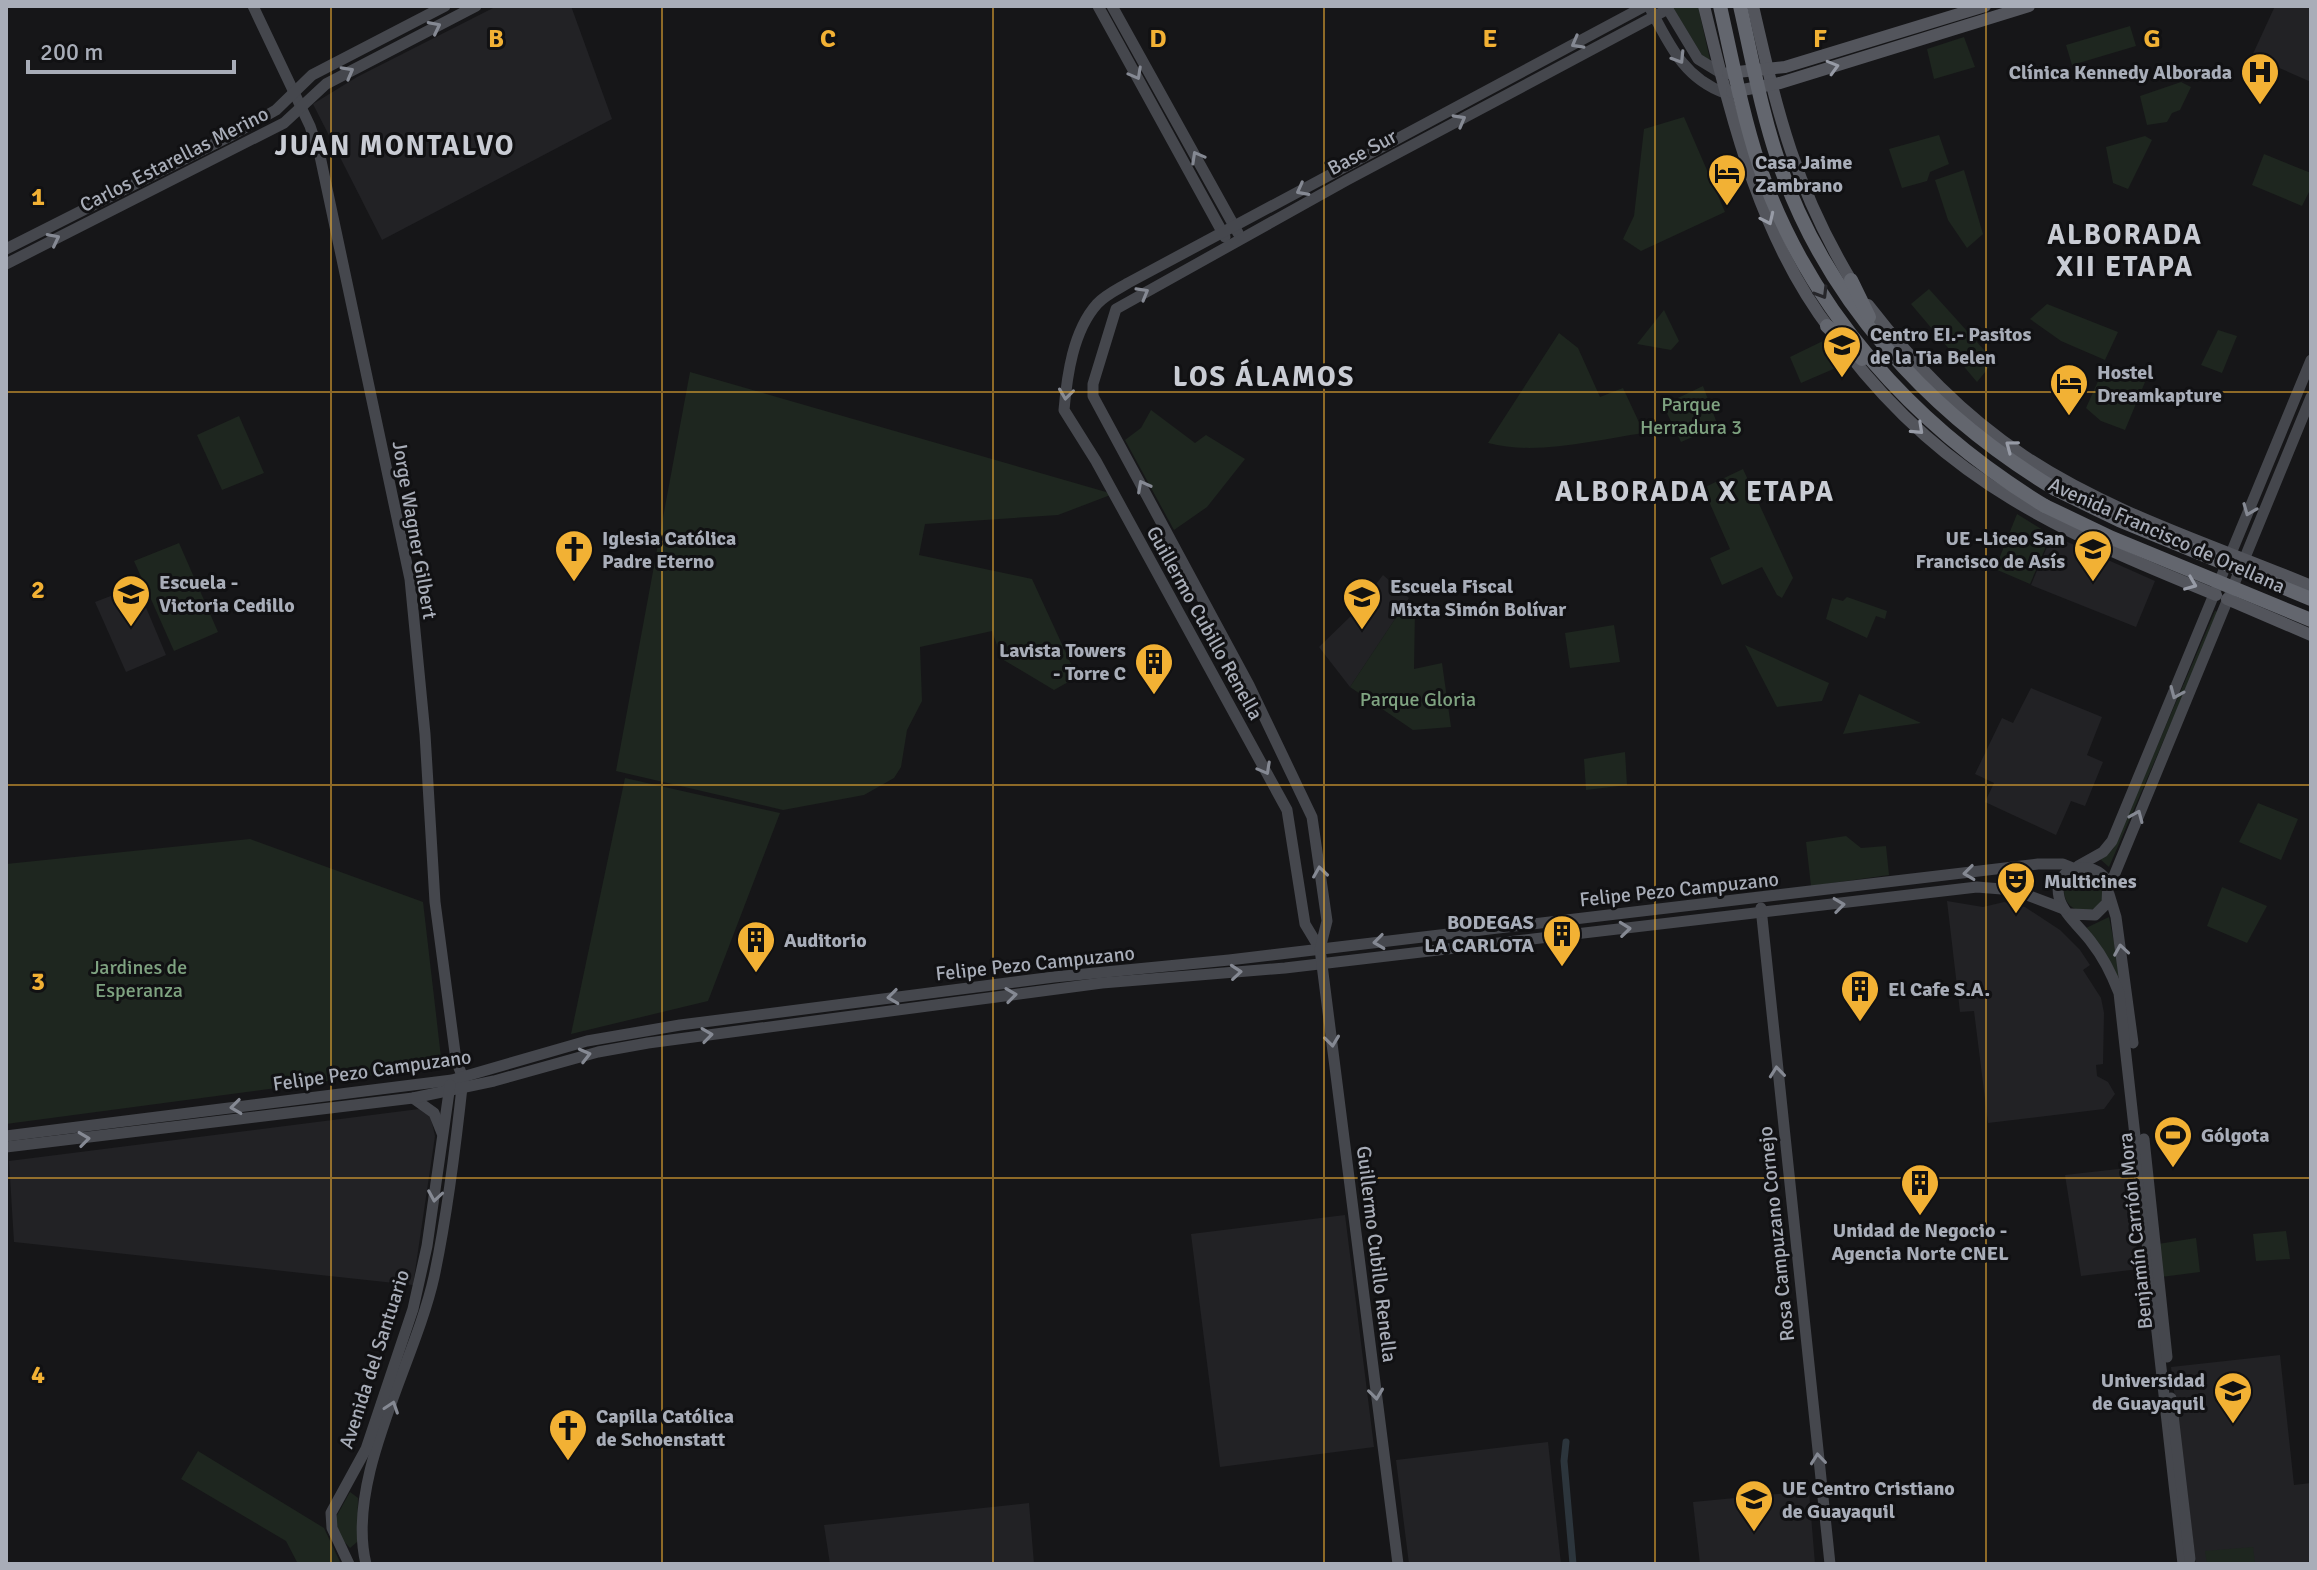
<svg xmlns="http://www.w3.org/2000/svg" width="2317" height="1570" font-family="Signika,sans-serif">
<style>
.built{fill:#222225}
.green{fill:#1e261f}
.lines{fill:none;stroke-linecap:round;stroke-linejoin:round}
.canal{stroke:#2c353c;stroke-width:7}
.secondary{stroke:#45474d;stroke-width:11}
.primary{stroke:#53555c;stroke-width:12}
.highway{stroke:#63666e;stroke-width:14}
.highway-bridge{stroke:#63666e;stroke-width:14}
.oneway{stroke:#858993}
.oneway2{stroke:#979ba6}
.oneway3{stroke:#26262a}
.grid{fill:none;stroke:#f2b134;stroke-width:2;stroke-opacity:0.55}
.labels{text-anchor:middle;stroke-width:6;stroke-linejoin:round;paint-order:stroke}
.poi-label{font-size:20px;font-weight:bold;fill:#a8adb8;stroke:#111113;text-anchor:start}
.street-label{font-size:20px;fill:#a8adb8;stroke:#111113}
.park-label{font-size:20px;fill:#7fa381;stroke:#111113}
.district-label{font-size:28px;font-weight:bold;letter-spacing:2px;fill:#c9ccd4;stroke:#111113}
.grid-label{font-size:26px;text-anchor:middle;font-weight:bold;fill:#f2b134;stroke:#111113;stroke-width:6;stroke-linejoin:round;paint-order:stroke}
</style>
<rect width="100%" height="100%" fill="#161618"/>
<g class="built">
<polygon points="497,6 571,6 612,119 382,240 313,104 357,77"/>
<polygon points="2275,6 2311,6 2311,82 2252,56"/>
<polygon points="2052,535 2155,581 2136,627 2031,585"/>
<polygon points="1383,575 1409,598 1350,687 1319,647 1353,614"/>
<polygon points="137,586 166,655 126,672 95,602"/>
<polygon points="2031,688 2102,717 2087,755 2103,762 2085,806 2071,801 2056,835 1985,802 1994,783 1975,774 2002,718 2013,723"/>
<polygon points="1947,901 1983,907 2004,902 2025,907 2060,930 2080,950 2090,965 2083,970 2101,998 2104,1013 2103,1064 2096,1065 2097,1076 2108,1082 2115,1094 2104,1109 1988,1123 1974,1011 1960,1012"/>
<polygon points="419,1109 430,1114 435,1136 413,1285 14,1242 9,1161"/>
<polygon points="2127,1168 2139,1269 2081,1276 2065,1175"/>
<polygon points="1345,1215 1374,1447 1220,1467 1191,1234"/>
<polygon points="2280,1355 2294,1485 2311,1483 2311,1564 2196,1564 2171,1367"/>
<polygon points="1548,1442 1561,1564 1409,1564 1396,1460"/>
<polygon points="1809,1491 1815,1564 1700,1564 1693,1502"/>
<polygon points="1029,1503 1034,1564 830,1564 824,1525"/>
</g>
<g class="green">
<polygon points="1672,6 1698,6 1710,60 1705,60"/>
<polygon points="2130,26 2136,46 2072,65 2066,45"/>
<polygon points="1964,37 1975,67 1934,79 1927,49"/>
<polygon points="2181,82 2191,87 2180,110 2172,113 2167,122 2147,125 2140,96"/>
<polygon points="1684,117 1725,212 1641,251 1623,239 1634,216 1644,129"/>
<polygon points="1939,135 1949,164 1930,172 1927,181 1902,188 1889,149"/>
<polygon points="2145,136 2152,140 2128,189 2113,183 2106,147"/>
<polygon points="2264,154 2311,173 2311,188 2302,206 2252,185"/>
<polygon points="1964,170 1983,234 1967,248 1948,220 1935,180"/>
<polygon points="1929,289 1994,361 1977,382 1911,304"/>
<polygon points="2047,304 2118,332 2105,360 2061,341 2030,319"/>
<polygon points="1664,310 1679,341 1671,350 1637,344"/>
<polygon points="2218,330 2237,336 2222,373 2201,365"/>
<path d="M 1559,333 L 1578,348 L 1600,397 L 1623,388 L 1644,433 C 1595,440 1536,456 1488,443 Z"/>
<polygon points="1827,339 1845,364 1801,383 1790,357"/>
<polygon points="2103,370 2109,373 2116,370 2145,382 2125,430 2101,421 2086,408"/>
<polygon points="690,372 1113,494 1058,515 925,524 919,555 1032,579 1077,677 1054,690 1002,659 992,631 920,647 922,701 907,730 901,767 894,778 864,795 783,810 616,771"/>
<polygon points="1703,386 1718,426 1681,442 1663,405"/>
<polygon points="1151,410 1195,443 1206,435 1245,459 1207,507 1174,530 1125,440 1141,428"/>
<polygon points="239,416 264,473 222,490 197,435"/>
<polygon points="1743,469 1793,578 1782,598 1777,595 1762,567 1722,585 1710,558 1730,549 1703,488"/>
<polygon points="2017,514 2051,535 2030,584 1995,569"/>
<polygon points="179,543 218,632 174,651 134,561"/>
<polygon points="1847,597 1887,611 1885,619 1876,616 1867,638 1826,619 1832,598 1843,601"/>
<polygon points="1415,609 1414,669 1442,663 1451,727 1413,730 1350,687 1401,610"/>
<polygon points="2215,611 2219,612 2109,867 2100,859 2113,849"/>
<polygon points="1614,625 1620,662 1570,668 1565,633"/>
<polygon points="1745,645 1829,683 1822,701 1777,707"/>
<polygon points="1859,694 1921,723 1843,734"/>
<polygon points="1625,752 1627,785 1586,790 1584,759"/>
<polygon points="625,778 780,813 708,1001 571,1034"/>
<polygon points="2258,803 2298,819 2281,860 2239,842"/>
<polygon points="1846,836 1861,848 1886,846 1889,875 1811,886 1806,842"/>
<polygon points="250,839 423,902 442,1066 6,1124 6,864"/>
<circle cx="2084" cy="891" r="20"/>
<polygon points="2222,887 2267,906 2247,943 2207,926"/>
<polygon points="2109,917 2121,978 2119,979 2086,928"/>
<polygon points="2286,1231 2290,1259 2256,1261 2253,1234"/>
<polygon points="2196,1238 2200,1272 2161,1277 2158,1244"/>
<polygon points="198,1451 324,1528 341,1564 298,1564 286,1541 181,1479"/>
<polygon points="350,1492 358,1498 357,1542 350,1548 340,1537 335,1519"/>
<polygon points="2253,1547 2255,1564 2207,1564 2205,1551"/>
</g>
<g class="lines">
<polyline class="canal" points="1566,1442 1564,1461 1573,1564"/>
<g class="secondary">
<path d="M 253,6 L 310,126 L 320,156 L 410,579 L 425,734 L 435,902 L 456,1060 L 463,1078 C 456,1144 448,1212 434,1277 C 415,1363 345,1478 366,1564"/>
<polyline points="1098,6 1225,237"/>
<polyline points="1112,6 1238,233"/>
<polyline points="1666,6 1698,59 1721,73"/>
<path d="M 1651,10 C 1670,46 1685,79 1725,93"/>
<polyline points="6,249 232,135 276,110 312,75 445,6"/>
<polyline points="6,264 284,123 326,84 476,6"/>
<polyline points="2078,866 2103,852 2112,841 2311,360"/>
<polyline points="2109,888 2311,397"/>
<polyline points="2109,894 2116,917 2133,1043"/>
<polyline points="1761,908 1830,1564"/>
<path d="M 2071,914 L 2095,915 L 2107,903 L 2108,882 C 2093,857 2052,866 2059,897 C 2062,913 2083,930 2092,943 C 2104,958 2112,975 2119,993 L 2183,1564"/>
<path d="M 1320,949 L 1305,924 L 1287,810 L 1096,461 L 1064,410 C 1067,375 1073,331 1097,304 C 1105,295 1118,289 1128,283 L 1645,6"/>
<polyline points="413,1098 434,1113 442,1133"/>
<polyline points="6,1136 452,1080 587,1041 680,1025 1054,977 1229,960 2038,864 2063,864 2073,868"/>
<polyline points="2144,1139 2167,1357"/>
<polyline points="6,1147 413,1098 494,1081 598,1052 648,1043 1102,983 1285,968 1977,887 2014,890 2064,909"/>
<polyline points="2171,1398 2190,1559"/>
<polyline points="349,1564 332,1528 331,1513 366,1449 413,1309 427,1246 450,1085"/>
<polyline points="1398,1564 1320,949 1327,921 1312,817 1249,685 1093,396 1093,384 1116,309 1347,180 1668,9"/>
</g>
<g class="primary">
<path d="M 1704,6 C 1732,120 1759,237 1832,332"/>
<path d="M 1753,6 C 1778,115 1795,189 1855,287"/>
<polyline points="1728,73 1785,67 1985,6"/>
<polyline points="1732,92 1780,83 2029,6"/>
<path d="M 1868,305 C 1913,363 1962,415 2024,456 C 2111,514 2216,546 2311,586"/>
<path d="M 1845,349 C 1949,484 2064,533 2216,595"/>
<polyline points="2227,599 2311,635"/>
</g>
<g class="highway">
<path d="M 1720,6 C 1732,59 1742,113 1759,165 C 1809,311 1915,427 2045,506"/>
<path d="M 1740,6 C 1752,58 1761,110 1778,160 C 1826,301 1929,413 2055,489"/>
<polyline points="1851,280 1869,317"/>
<polyline points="1827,326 1862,359"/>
</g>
<g class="highway-bridge">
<polyline points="2055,489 2119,520 2311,599"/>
<polyline points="2045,506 2112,538 2311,620"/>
</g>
</g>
<defs><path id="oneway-chevron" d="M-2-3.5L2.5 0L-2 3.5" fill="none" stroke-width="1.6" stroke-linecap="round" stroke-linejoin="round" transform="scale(2)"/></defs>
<g class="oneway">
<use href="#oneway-chevron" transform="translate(435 27) rotate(-27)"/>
<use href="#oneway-chevron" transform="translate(1577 43) rotate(151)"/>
<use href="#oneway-chevron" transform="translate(1679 58) rotate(58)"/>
<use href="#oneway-chevron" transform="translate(348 72) rotate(-29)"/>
<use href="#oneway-chevron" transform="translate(1136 74) rotate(61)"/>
<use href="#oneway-chevron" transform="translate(1460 120) rotate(-29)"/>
<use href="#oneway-chevron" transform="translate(1197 157) rotate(-119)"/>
<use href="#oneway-chevron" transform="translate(1302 190) rotate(152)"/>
<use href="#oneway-chevron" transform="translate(54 239) rotate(-27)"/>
<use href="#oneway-chevron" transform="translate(1143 293) rotate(-30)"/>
<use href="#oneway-chevron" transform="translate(1066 394) rotate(97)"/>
<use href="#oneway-chevron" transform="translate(1143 486) rotate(-118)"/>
<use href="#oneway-chevron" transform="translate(2249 510) rotate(112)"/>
<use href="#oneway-chevron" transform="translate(2176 693) rotate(113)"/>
<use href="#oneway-chevron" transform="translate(1265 769) rotate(61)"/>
<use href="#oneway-chevron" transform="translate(2137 816) rotate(-67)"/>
<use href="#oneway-chevron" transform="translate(1320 872) rotate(-98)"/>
<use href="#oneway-chevron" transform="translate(1969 873) rotate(173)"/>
<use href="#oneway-chevron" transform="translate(1839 905) rotate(-7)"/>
<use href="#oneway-chevron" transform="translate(1625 929) rotate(-6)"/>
<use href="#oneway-chevron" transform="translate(1379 942) rotate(173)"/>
<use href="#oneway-chevron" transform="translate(2121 950) rotate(-99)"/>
<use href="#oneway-chevron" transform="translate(1236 972) rotate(-5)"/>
<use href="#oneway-chevron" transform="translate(1011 995) rotate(-8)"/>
<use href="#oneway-chevron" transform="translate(893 997) rotate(173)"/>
<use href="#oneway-chevron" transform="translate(707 1035) rotate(-8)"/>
<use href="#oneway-chevron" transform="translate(1332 1041) rotate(83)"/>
<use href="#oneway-chevron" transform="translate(585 1055) rotate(-14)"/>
<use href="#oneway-chevron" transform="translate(1777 1072) rotate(-96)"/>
<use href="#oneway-chevron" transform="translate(236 1107) rotate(173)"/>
<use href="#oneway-chevron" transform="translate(84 1139) rotate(-7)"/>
<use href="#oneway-chevron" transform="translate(435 1196) rotate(99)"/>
<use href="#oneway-chevron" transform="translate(1376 1394) rotate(83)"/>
<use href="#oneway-chevron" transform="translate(392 1407) rotate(-71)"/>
<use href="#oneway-chevron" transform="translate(1818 1459) rotate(-96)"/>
</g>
<g class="oneway2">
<use href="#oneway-chevron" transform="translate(1833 67) rotate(-16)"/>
<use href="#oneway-chevron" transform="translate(1768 219) rotate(65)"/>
<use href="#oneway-chevron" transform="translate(1918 429) rotate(43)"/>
<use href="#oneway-chevron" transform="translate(2011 446) rotate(-143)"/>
<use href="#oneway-chevron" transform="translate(2191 584) rotate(22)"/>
</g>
<use class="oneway3" href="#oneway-chevron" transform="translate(1822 293) rotate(59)"/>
<path class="grid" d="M 331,6 L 331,1564M 662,6 L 662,1564M 993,6 L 993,1564M 1324,6 L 1324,1564M 1655,6 L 1655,1564M 1986,6 L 1986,1564M 6,392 L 2311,392M 6,785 L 2311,785M 6,1178 L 2311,1178"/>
<defs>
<symbol id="hospital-pin" viewBox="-11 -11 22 30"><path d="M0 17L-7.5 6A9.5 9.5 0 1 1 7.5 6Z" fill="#f2b134" stroke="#111113"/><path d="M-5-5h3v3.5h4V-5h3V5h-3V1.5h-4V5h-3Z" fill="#111"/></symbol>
<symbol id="hotel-pin" viewBox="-11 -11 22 30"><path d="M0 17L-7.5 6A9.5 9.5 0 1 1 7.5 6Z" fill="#f2b134" stroke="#111113"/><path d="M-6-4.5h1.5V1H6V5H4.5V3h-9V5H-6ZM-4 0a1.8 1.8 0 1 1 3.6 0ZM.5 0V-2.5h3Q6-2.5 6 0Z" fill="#111"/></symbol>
<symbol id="school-pin" viewBox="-11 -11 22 30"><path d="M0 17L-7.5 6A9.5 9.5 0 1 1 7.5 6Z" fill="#f2b134" stroke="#111113"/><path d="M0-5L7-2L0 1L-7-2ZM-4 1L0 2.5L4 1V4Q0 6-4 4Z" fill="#111"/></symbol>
<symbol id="church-pin" viewBox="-11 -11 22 30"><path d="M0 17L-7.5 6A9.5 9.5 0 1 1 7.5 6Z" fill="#f2b134" stroke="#111113"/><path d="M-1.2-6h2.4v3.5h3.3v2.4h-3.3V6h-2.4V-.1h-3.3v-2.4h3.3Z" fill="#111"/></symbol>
<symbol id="building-pin" viewBox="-11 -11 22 30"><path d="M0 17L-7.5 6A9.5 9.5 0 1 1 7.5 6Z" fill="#f2b134" stroke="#111113"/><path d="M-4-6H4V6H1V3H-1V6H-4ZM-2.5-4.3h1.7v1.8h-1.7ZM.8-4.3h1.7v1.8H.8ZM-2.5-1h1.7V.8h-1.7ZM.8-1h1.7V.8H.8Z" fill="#111"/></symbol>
<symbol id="theatre-pin" viewBox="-11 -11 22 30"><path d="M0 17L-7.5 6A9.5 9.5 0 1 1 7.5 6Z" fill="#f2b134" stroke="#111113"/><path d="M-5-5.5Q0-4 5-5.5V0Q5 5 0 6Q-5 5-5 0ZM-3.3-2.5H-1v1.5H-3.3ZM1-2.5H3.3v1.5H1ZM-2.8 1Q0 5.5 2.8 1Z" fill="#111"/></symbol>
<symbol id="stadium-pin" viewBox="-11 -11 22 30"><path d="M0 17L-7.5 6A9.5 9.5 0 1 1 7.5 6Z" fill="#f2b134" stroke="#111113"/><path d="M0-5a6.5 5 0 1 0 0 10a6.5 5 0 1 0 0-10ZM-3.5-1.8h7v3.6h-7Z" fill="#111"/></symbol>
<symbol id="university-pin" viewBox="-11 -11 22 30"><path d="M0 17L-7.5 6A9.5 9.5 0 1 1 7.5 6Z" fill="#f2b134" stroke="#111113"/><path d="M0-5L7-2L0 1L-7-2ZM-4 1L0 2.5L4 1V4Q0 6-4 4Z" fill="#111"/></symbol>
</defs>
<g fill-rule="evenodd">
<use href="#hospital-pin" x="2238" y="50" width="44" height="60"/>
<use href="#hotel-pin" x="1705" y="151" width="44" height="60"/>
<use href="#school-pin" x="1820" y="323" width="44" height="60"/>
<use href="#hotel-pin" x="2047" y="361" width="44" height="60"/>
<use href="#church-pin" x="552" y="527" width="44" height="60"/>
<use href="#school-pin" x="2071" y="527" width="44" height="60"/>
<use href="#school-pin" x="109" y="572" width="44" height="60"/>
<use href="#school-pin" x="1340" y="575" width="44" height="60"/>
<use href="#building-pin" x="1132" y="640" width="44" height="60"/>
<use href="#theatre-pin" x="1994" y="859" width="44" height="60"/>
<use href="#building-pin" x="1540" y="912" width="44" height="60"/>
<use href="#building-pin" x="734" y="918" width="44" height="60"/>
<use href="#building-pin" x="1838" y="967" width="44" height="60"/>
<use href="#stadium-pin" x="2151" y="1113" width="44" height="60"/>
<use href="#building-pin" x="1898" y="1161" width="44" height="60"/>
<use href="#university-pin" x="2211" y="1369" width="44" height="60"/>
<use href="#church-pin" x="546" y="1406" width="44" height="60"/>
<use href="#school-pin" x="1732" y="1477" width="44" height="60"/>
</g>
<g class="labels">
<g class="poi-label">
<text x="2232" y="79" text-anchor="end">Clínica Kennedy Alborada</text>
<text x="1755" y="169">Casa Jaime<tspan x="1755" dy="23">Zambrano</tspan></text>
<text x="1870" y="341">Centro EI.- Pasitos<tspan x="1870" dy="23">de la Tia Belen</tspan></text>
<text x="2097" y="379">Hostel<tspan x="2097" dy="23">Dreamkapture</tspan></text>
<text x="602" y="545">Iglesia Católica<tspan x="602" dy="23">Padre Eterno</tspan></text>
<text x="2065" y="545" text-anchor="end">UE -Liceo San<tspan x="2065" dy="23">Francisco de Asís</tspan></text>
<text x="159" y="589">Escuela -<tspan x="159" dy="23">Victoria Cedillo</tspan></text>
<text x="1390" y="593">Escuela Fiscal<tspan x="1390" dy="23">Mixta Simón Bolívar</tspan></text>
<text x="1126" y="657" text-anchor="end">Lavista Towers<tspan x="1126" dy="23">- Torre C</tspan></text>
<text x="2044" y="888">Multicines</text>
<text x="1534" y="929" text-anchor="end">BODEGAS<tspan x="1534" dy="23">LA CARLOTA</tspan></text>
<text x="784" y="947">Auditorio</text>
<text x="1888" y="996">El Cafe S.A.</text>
<text x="2201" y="1142">Gólgota</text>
<text x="1920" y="1237" text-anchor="middle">Unidad de Negocio -<tspan x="1920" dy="23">Agencia Norte CNEL</tspan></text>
<text x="2205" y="1387" text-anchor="end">Universidad<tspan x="2205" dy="23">de Guayaquil</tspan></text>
<text x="596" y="1423">Capilla Católica<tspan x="596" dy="23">de Schoenstatt</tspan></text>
<text x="1782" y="1495">UE Centro Cristiano<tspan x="1782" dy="23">de Guayaquil</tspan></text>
</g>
<g class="street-label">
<text transform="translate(1362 152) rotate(-28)" y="7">Base Sur</text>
<text transform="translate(174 159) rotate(-27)" y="7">Carlos Estarellas Merino</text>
<text transform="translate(415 530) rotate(80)" y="7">Jorge Wagner Gilbert</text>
<text transform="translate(2167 535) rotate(24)" y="7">Avenida Francisco de Orellana</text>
<text transform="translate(1205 623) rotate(61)" y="7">Guillermo Cubillo Renella</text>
<text transform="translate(1679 889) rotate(-6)" y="7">Felipe Pezo Campuzano</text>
<text transform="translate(1035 963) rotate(-6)" y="7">Felipe Pezo Campuzano</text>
<text transform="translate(372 1070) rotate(-8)" y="7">Felipe Pezo Campuzano</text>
<text transform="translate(2135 1231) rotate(-96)" y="7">Benjamín Carrión Mora</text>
<text transform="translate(1776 1234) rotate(-96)" y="7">Rosa Campuzano Cornejo</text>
<text transform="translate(1377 1254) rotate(83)" y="7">Guillermo Cubillo Renella</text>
<text transform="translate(374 1359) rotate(-72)" y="7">Avenida del Santuario</text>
</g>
<g class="park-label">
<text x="1691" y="411">Parque<tspan x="1691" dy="23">Herradura 3</tspan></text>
<text x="1418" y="706">Parque Gloria</text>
<text x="139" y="974">Jardines de<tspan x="139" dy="23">Esperanza</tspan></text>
</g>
<g class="district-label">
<text x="395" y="155">JUAN MONTALVO</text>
<text x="2125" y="244">ALBORADA<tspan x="2125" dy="32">XII ETAPA</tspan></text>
<text x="1264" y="386">LOS ÁLAMOS</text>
<text x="1695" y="501">ALBORADA X ETAPA</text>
</g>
</g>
<g class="grid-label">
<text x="496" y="47">B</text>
<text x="828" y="47">C</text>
<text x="1158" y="47">D</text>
<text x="1490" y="47">E</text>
<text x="1820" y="47">F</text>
<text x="2152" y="47">G</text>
<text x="38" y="205">1</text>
<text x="38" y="598">2</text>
<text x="38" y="990">3</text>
<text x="38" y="1383">4</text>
</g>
<rect width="2317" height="1570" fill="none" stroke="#a8adb8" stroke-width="16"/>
<path d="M28 60v12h206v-12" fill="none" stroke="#a8adb8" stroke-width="4"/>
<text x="40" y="60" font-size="24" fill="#a8adb8" stroke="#111113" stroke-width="6" paint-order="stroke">200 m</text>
</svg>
